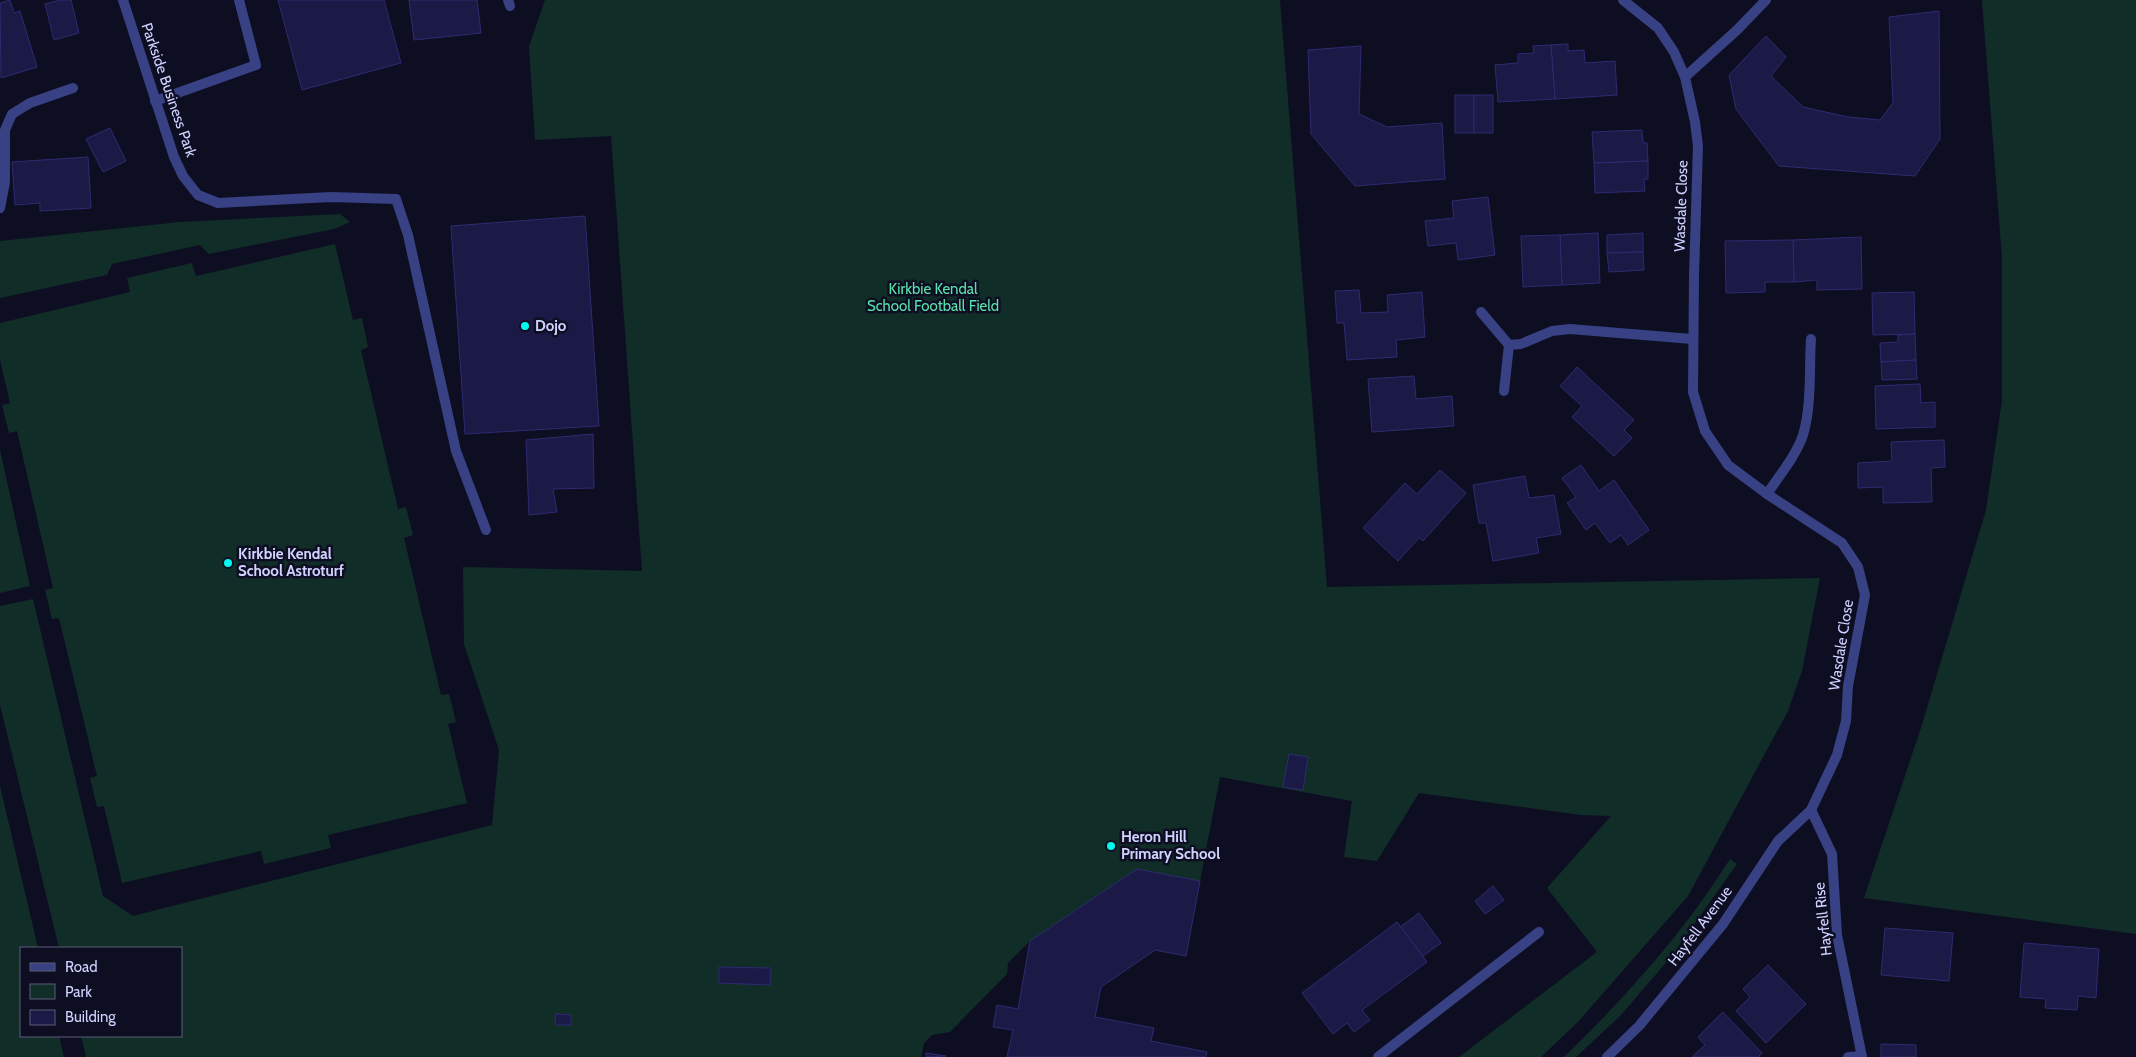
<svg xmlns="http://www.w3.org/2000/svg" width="2136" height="1057" font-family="Cabin,sans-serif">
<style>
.green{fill:#112d28}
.building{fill:#1b1945;stroke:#2e2b71}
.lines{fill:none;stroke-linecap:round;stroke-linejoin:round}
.service{stroke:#384183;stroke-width:10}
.minor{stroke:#384183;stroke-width:10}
.poi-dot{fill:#00fbed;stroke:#0e0e23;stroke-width:2}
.labels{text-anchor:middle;stroke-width:5;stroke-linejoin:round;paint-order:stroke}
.street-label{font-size:15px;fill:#d0d2ff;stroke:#0e0e23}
.park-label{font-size:15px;fill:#5ae1aa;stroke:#0e0e23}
.poi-label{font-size:15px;font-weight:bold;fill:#d0d2ff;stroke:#0e0e23;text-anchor:start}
</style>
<rect width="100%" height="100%" fill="#0e0e23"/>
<g class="green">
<polygon points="545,0 1280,0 1327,587 1820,578 1802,671 1788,711 1688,896 1578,1022 1541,1057 1459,1057 1597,952 1547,888 1611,816 1581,815 1419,793 1377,861 1344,857 1352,801 1220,777 1200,881 1137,869 1030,941 1008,963 1007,974 950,1032 932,1035 924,1043 921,1057 86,1057 81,1036 181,1036 181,948 59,948 0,705 0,606 33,599 103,896 133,916 492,825 499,750 464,644 463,567 642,571 611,136 535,140 529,46"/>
<polygon points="1982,0 2136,0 2136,934 1864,898 1921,728 1986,510 2002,400 2002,258"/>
<polygon points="340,214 350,222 334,229 209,254 200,245 112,264 107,275 0,298 0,241 180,222"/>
<polygon points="335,244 353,320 362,318 368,347 361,350 398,509 406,507 413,535 404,538 441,695 449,694 456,722 448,724 467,803 328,835 331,848 264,864 261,851 122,883 104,806 97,807 90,778 97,776 59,618 52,619 45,590 53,588 17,431 9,433 2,405 10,403 0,360 0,323 130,292 127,278 192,263 196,276"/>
<polygon points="0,450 30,586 0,593"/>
<polygon points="0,786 38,948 21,948 21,1036 59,1036 64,1057 0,1057"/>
<path d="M 1730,859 L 1737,864 L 1670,958 L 1620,1016 L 1576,1057 L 1564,1057 C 1626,997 1684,932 1730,859 Z"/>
</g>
<g class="building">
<polygon points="10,0 14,13 20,11 37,67 1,78 0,3"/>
<polygon points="60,0 71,0 79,33 54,40 45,4"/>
<polygon points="278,0 384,0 401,63 302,90"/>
<polygon points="409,0 477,0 481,33 414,40"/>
<polygon points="1939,11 1940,139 1915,176 1779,166 1736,109 1729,75 1766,36 1786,57 1771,76 1803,107 1848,117 1880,120 1893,103 1889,17"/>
<polygon points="1568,44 1568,51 1584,50 1585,63 1615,61 1617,95 1555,99 1551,45"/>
<polygon points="1551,45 1555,99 1498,102 1495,65 1518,63 1518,54 1534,53 1533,46"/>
<polygon points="1361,46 1359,114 1387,127 1442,123 1445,179 1355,186 1311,134 1308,50"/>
<rect x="1455" y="95" width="19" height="38"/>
<rect x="1474" y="95" width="19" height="38"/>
<polygon points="110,128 126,161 103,172 86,139"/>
<polygon points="1642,130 1643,143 1647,143 1648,161 1594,163 1592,132"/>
<polygon points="88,157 91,208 40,211 40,203 15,205 12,162"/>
<polygon points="1648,161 1648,179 1644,179 1645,191 1595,193 1594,163"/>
<polygon points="1488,197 1495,255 1458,260 1456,243 1428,246 1425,221 1454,218 1452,201"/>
<polygon points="585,216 599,426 465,434 451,226"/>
<polygon points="1598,233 1600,283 1562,285 1560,235"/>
<polygon points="1643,233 1643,252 1607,253 1607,235"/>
<polygon points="1560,235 1562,285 1523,287 1521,236"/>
<polygon points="1861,237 1862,289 1817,290 1817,280 1794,282 1793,240"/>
<polygon points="1793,240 1794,282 1765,282 1765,292 1726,293 1725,241"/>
<polygon points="1643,252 1644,270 1609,272 1607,253"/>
<polygon points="1359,290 1361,313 1388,312 1387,295 1422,292 1425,337 1396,340 1397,357 1347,360 1344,323 1337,323 1335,291"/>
<polygon points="1914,292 1915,334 1873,335 1872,293"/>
<polygon points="1915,334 1916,360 1881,362 1880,343 1898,342 1898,335"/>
<polygon points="1916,360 1917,379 1882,380 1881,362"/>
<polygon points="1577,367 1634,420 1624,430 1632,438 1614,456 1572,417 1582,406 1560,386"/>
<polygon points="1414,376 1416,399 1452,396 1454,426 1372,432 1368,379"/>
<polygon points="1920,384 1921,403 1935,402 1935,427 1876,429 1875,386"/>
<polygon points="593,434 594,488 553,489 557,512 529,515 526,440"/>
<polygon points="1944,440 1945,467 1931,468 1932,502 1883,503 1883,487 1858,488 1858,463 1892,461 1891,442"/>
<polygon points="1581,465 1599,491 1614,480 1649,530 1628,545 1621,535 1610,543 1595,523 1586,530 1567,503 1576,497 1562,478"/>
<polygon points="1440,470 1466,493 1423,541 1419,538 1398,561 1363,528 1405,483 1417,494"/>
<polygon points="1525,476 1529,498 1554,495 1561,534 1536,538 1539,553 1493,561 1486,523 1479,523 1473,485"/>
<polygon points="1289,754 1308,757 1303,790 1283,787"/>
<polygon points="1137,869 1200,881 1186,956 1155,950 1101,987 1095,1017 1154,1028 1151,1041 1207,1052 1206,1057 1007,1057 1013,1030 993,1027 997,1005 1018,1009 1030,941"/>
<polygon points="1493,886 1504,900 1485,914 1475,901"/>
<polygon points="1419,913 1441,943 1423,956 1400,927"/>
<polygon points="1397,922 1427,962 1362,1010 1370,1020 1354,1032 1347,1023 1333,1034 1302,993"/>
<polygon points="1885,928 1953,933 1949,981 1881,975"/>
<polygon points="2024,943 2099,949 2096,998 2078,996 2077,1010 2045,1008 2046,999 2020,997"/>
<polygon points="1768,965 1806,1004 1766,1043 1736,1011 1750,997 1743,989"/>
<polygon points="719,967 771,968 770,985 719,983"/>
<polygon points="1723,1012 1762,1053 1758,1057 1692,1057 1705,1045 1698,1037"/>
<polygon points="556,1014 571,1015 571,1025 555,1025"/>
<polygon points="1881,1044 1916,1045 1916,1057 1881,1057"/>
<polygon points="926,1053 946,1056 926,1057"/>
</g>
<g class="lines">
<g class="service">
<polyline points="508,0 510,6"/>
<polyline points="155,101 256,65 239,0"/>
<polyline points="396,199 408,235 456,451 486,530"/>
<polyline points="1378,1057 1539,932"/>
</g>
<g class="minor">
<polyline points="123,0 174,157 183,176 198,195 218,203 331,197 396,199"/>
<polyline points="1685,77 1737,30 1766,0"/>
<polyline points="0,208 5,182 5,130 12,114 30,103 73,88"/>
<polyline points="1481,312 1509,345 1504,391"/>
<polyline points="1509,345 1521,344 1552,331 1570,329 1692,339"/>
<path d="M 1767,494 C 1779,476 1796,456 1803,435 C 1812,405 1809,369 1811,339"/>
<polyline points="1811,810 1832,854 1837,935 1862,1057"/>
<polyline points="1607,1057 1639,1026 1723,924 1778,841 1811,810 1837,755 1846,721 1848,686 1865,595 1858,567 1842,543 1767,494 1728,465 1705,431 1693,392 1694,275 1698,146 1695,122 1685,77 1674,52 1658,28 1623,0"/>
<polyline points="1848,1057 1862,1056"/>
</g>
</g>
<g class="poi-dot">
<circle cx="525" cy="326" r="5"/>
<circle cx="228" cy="563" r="5"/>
<circle cx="1111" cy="846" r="5"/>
</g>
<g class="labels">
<g class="street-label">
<text transform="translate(169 90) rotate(71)" y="5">Parkside Business Park</text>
<text transform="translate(1681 206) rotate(-88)" y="5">Wasdale Close</text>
<text transform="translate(1841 645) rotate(-81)" y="5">Wasdale Close</text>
<text transform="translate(1823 919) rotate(-96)" y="5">Hayfell Rise</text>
<text transform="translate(1700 926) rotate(-53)" y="5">Hayfell Avenue</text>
</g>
<g class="park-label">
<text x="933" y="294">Kirkbie Kendal<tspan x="933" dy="17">School Football Field</tspan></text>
</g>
<g class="poi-label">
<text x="535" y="331">Dojo</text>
<text x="238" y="559">Kirkbie Kendal<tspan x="238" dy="17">School Astroturf</tspan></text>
<text x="1121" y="842">Heron Hill<tspan x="1121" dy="17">Primary School</tspan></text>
</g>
</g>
<rect x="20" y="947" width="162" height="90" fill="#0e0e23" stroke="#5c5c7b"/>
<rect x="30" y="963" width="25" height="8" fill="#384183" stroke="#5c5c7b"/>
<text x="65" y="972" font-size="15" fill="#d0d2ff">Road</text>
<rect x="30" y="984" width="25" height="15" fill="#112d28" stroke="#5c5c7b"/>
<text x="65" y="997" font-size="15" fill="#d0d2ff">Park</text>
<rect x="30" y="1010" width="25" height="15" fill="#1b1945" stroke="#5c5c7b"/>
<text x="65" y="1022" font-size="15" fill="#d0d2ff">Building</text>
</svg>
